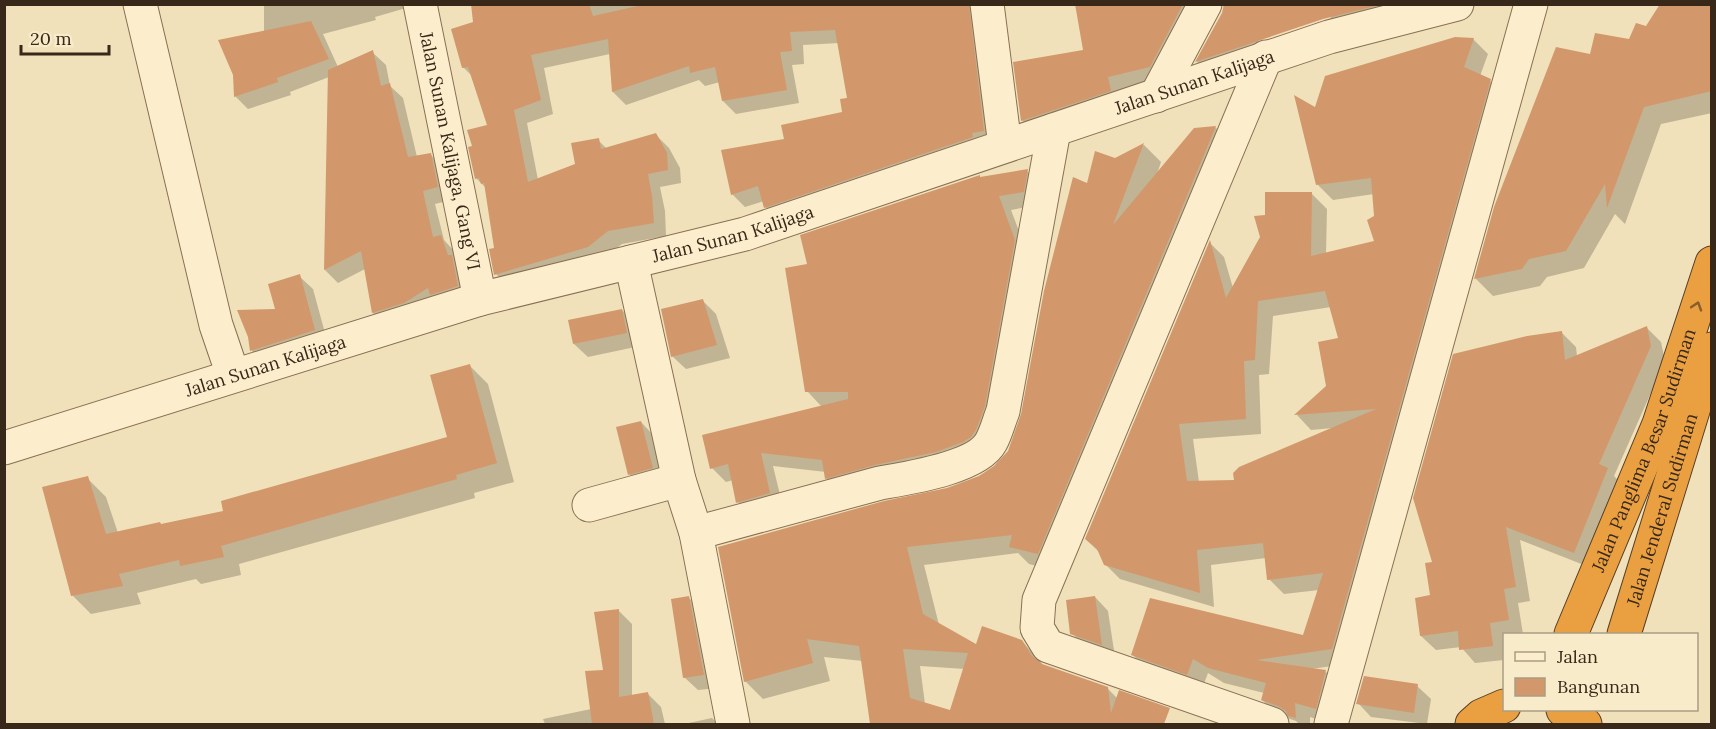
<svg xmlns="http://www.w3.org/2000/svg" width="1716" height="729" font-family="Lora,serif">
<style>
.shadow{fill:#0003;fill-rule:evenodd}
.building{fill:#d3976c;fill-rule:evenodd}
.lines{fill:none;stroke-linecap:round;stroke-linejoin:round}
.minor-casing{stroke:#897053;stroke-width:35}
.highway-casing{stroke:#563e28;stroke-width:35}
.minor{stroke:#fceecd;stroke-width:33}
.highway{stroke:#eaa041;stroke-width:33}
.oneway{stroke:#885e2b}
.labels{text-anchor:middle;stroke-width:4.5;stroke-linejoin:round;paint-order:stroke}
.street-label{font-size:18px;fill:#372819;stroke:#f8ebca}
</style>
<rect width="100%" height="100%" fill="#f1e1ba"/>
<g class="shadow">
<polygon points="264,4 420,4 375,17 376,20 323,34 338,67 372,52 386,65 390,86 403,98 417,157 431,155 444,169 451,200 435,204 444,240 454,251 471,300 387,326 373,313 365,269 338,283 325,270 329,77 290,92 291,95 248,109 235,96 264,32"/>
<polygon points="566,4 987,4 997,144 779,220 765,207 764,201 745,207 732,194 786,140 844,113 849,99 839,43 803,45 804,64 792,65 799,103 736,114 723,101 720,82 705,86 699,80 626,105 613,92 610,54 544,68 553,114 527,123 538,180 576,165 598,140 607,149 655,134 669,148 680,168 681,183 660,187 665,211 666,236 622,244 602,259 509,287 496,274 495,250 486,188 476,178 474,148 489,126 473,77 463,67"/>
<polygon points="1077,4 1211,4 1166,83 1038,137 1022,120 1085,51"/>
<path d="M 1253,4 L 1439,4 L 1213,78 L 1197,62 L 1217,25 ZM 1330,15 L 1331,18 L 1258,43 L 1258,39 Z"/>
<polygon points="1712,4 1712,113 1661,124 1625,224 1615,214 1584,268 1547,277 1540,286 1493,296 1476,279 1495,208 1591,56 1629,41 1647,28"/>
<path d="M 1473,39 L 1488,54 L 1480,76 L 1490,81 L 1505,96 L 1347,664 L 1311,669 L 1326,672 L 1341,687 L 1331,724 L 1310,717 L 1310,724 L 1299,724 L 1296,721 L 1278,715 L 1262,700 L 1264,693 L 1224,683 L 1208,673 L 1202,689 L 1147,670 L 1132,654 L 1304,637 L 1319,590 L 1284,594 L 1269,579 L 1266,558 L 1211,565 L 1214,607 L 1120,579 L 1105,564 L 1100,553 L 1086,539 L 1210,243 L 1224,257 L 1233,288 L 1262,237 L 1267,216 L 1312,194 L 1327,209 L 1326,254 L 1376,242 L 1374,194 L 1333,200 L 1318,185 L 1316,109 ZM 1331,307 L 1340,339 L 1327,387 L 1297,415 L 1311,430 L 1333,428 L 1236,481 L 1199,482 L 1193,439 L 1261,434 L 1259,375 L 1269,374 L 1273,316 Z"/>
<path d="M 1215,127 L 1233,145 L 1056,571 L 1029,564 L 1018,553 L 924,565 L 939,625 L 977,646 L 1022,641 L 1044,666 L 1107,688 L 1125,706 L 1126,712 L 1164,724 L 871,724 L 863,661 L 824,657 L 830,681 L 763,699 L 745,681 L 947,490 L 980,477 L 995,468 L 1009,451 L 1023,415 L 1088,185 L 1115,159 L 1144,145 L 1161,162 L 1157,174 ZM 920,666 L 965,669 L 950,712 L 925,704 Z"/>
<polygon points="1027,171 1041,185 1037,205 1011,210 1028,255 998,420 950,466 840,492 826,478 826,472 773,466 783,507 751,516 738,502 733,480 726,482 712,468 822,407 807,391 809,265 979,176 981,178"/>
<polygon points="299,276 313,289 328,344 265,364 252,351 250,336 277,310"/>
<polygon points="702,300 716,314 730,358 686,369 672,356"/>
<polygon points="622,310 635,324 640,346 588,357 574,344"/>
<polygon points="1647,328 1661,342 1665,361 1614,476 1621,483 1589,567 1520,540 1530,601 1518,603 1523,634 1504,634 1504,660 1475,663 1461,647 1436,650 1421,636 1432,596 1434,563 1562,333 1576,347 1577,356"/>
<polygon points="469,365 488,384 514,482 474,493 475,498 239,564 241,575 201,584 196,579 137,593 141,604 91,614 72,595 87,478 106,497 118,533 225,512 449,438"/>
<polygon points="641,422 654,436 666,481 643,487 629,474"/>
<polygon points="1095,597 1108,611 1115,657 1085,647 1072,633"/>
<polygon points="689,598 702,611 717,688 698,690 684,677"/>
<polygon points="618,610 632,624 632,697 648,694 661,707 665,724 545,724 543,719 591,709 604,671"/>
<polygon points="1417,686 1431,699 1427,724 1371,717 1358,703"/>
<polygon points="712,718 718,724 684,724"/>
</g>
<g class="building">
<polygon points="471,4 589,4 593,16 647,4 969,4 984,131 972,133 973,137 764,208 758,186 731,195 721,150 784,139 781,125 842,112 840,99 847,98 835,30 790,32 792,51 780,52 787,90 722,101 715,67 690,73 689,66 612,92 608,39 531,55 541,100 514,110 528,182 575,164 571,143 599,138 601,149 656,133 667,153 668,170 648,174 652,196 654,223 608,231 588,247 494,275 489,249 494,248 484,183 481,184 479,178 475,179 468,147 472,146 467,130 487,125 468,67 462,68 451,29 473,22"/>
<polygon points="1075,4 1183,4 1150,67 1108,77 1111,91 1021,121 1013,62 1083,50"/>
<polygon points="1224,4 1379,4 1379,5 1323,19 1195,62 1222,13"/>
<polygon points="1660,4 1712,4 1712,91 1644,107 1607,208 1605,184 1566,251 1529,259 1522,269 1474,279 1494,207 1556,47 1590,54 1595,33 1629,39 1636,23 1646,26"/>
<polygon points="311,21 329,59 277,78 278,82 234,97 233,75 218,40"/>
<path d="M 1455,37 L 1474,38 L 1464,67 L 1491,79 L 1332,649 L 1256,660 L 1326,670 L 1316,709 L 1295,703 L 1296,718 L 1288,716 L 1286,711 L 1278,706 L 1261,700 L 1266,683 L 1208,668 L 1193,659 L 1187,675 L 1131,655 L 1150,598 L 1303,635 L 1323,573 L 1267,580 L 1263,543 L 1197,550 L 1200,593 L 1104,565 L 1097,549 L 1085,539 L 1210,240 L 1226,298 L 1260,237 L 1254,216 L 1265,215 L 1265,192 L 1312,192 L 1311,256 L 1374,241 L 1367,220 L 1374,216 L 1371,178 L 1316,185 L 1294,95 L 1315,107 L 1325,76 ZM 1325,291 L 1338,338 L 1318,342 L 1326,386 L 1294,415 L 1376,409 L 1239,467 L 1233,473 L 1234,480 L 1187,481 L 1179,424 L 1246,419 L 1244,361 L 1255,360 L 1258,301 Z"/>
<polygon points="373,50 381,86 390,83 408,157 431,153 438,187 423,191 433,237 441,235 448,255 452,255 458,286 430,295 428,288 404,303 372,313 361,251 324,270 328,70"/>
<path d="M 1216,126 L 1038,554 L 1009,547 L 1012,535 L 907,547 L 923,614 L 976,644 L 982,626 L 1022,640 L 1032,656 L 1042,664 L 1108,687 L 1111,713 L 1119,690 L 1170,708 L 1164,724 L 870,724 L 859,646 L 807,639 L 813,663 L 744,682 L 718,547 L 884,501 L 947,488 L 979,476 L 994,466 L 1008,451 L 1021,414 L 1044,291 L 1073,177 L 1087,183 L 1095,151 L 1115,158 L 1144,143 L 1113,225 L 1194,128 ZM 903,649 L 968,653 L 950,710 L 910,698 Z"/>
<polygon points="1028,169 1024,192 999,196 1015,240 985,406 976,430 971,437 963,442 936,452 875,465 825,479 822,460 761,453 770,493 736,503 728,464 710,469 702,435 848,399 848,392 805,392 785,268 807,264 800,235 980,175 980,177"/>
<polygon points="300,274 315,330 250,351 248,337 237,310 275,309 268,284"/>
<polygon points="703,299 717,345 671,357 661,309"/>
<polygon points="622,309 627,333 573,344 568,320"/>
<polygon points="1647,326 1651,346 1599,464 1608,468 1574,553 1506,527 1516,587 1504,589 1509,620 1490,623 1493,646 1459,650 1458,631 1420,636 1415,598 1430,595 1425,563 1432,562 1413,498 1453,354 1527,336 1562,331 1565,360"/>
<polygon points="470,364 497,463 456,475 457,479 221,546 224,557 180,566 179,560 119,574 123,586 71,596 42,487 88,476 106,534 160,522 161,524 223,511 221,501 447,437 430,375"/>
<polygon points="641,421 653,468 628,475 616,427"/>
<polygon points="689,596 704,675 683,678 671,599"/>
<polygon points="1095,596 1102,645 1070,634 1066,600"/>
<polygon points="619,609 619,697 648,692 654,724 592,724 585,671 603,670 594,612"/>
<polygon points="1364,676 1418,684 1414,713 1356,704"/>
</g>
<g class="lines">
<defs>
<g id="minor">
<polyline points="140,4 216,325 233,375"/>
<path id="s1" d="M 420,4 L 480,299"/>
<polyline points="987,4 1005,146"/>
<polyline points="1266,57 1039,600 1037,628 1048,646 1272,724"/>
<polyline points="1156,96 1205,4"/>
<polyline points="631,262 679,480 696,533 733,724"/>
<path id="s2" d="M 4,448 L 480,299 L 745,234 L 1329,37 L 1457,4"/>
<polyline points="589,505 679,480"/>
<path d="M 696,533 L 880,483 C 908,478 977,468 991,442 C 996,433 999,421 1003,411 L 1054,130"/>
<polyline points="1331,724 1531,4"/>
</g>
<g id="highway">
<path id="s3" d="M 1571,634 L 1659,424 L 1712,263"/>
<path id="s4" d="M 1624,634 L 1712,349"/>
<polyline points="1563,710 1585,724"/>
<polyline points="1472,724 1481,716 1504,706"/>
</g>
</defs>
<use href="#minor" class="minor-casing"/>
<use href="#highway" class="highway-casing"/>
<use href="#minor" class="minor"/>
<use href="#highway" class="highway"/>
</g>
<defs><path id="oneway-chevron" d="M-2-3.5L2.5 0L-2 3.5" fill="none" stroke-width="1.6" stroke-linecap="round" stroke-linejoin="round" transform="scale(1.5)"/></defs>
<use class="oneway" href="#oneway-chevron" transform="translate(1697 306) rotate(-72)"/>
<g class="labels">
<g class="street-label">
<text dy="6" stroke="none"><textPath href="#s2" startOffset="1246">Jalan Sunan Kalijaga</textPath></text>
<text dy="6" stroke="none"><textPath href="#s1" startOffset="150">Jalan Sunan Kalijaga, Gang VI</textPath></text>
<text dy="6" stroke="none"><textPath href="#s2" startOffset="760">Jalan Sunan Kalijaga</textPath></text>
<text dy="6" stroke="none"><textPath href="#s2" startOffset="274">Jalan Sunan Kalijaga</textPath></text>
<text dy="6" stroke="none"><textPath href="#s3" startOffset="198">Jalan Panglima Besar Sudirman</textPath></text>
<text dy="6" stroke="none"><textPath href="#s4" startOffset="130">Jalan Jenderal Sudirman</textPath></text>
</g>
</g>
<rect width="1716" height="729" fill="none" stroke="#372819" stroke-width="12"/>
<rect x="1503" y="633" width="195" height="78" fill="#f8ebca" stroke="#ab9d83" stroke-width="1.5"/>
<rect x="1515" y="652" width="30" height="9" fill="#fceecd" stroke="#ab9d83" stroke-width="1.5"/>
<text x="1557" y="663" font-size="18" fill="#372819">Jalan</text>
<rect x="1515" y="678" width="30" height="18" fill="#d3976c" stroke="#ab9d83" stroke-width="1.5"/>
<text x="1557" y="693" font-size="18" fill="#372819">Bangunan</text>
<path d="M21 45v9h88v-9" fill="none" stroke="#372819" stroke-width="3"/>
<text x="30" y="45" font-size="18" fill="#372819" stroke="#f8ebca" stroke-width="4.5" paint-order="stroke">20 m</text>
</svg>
